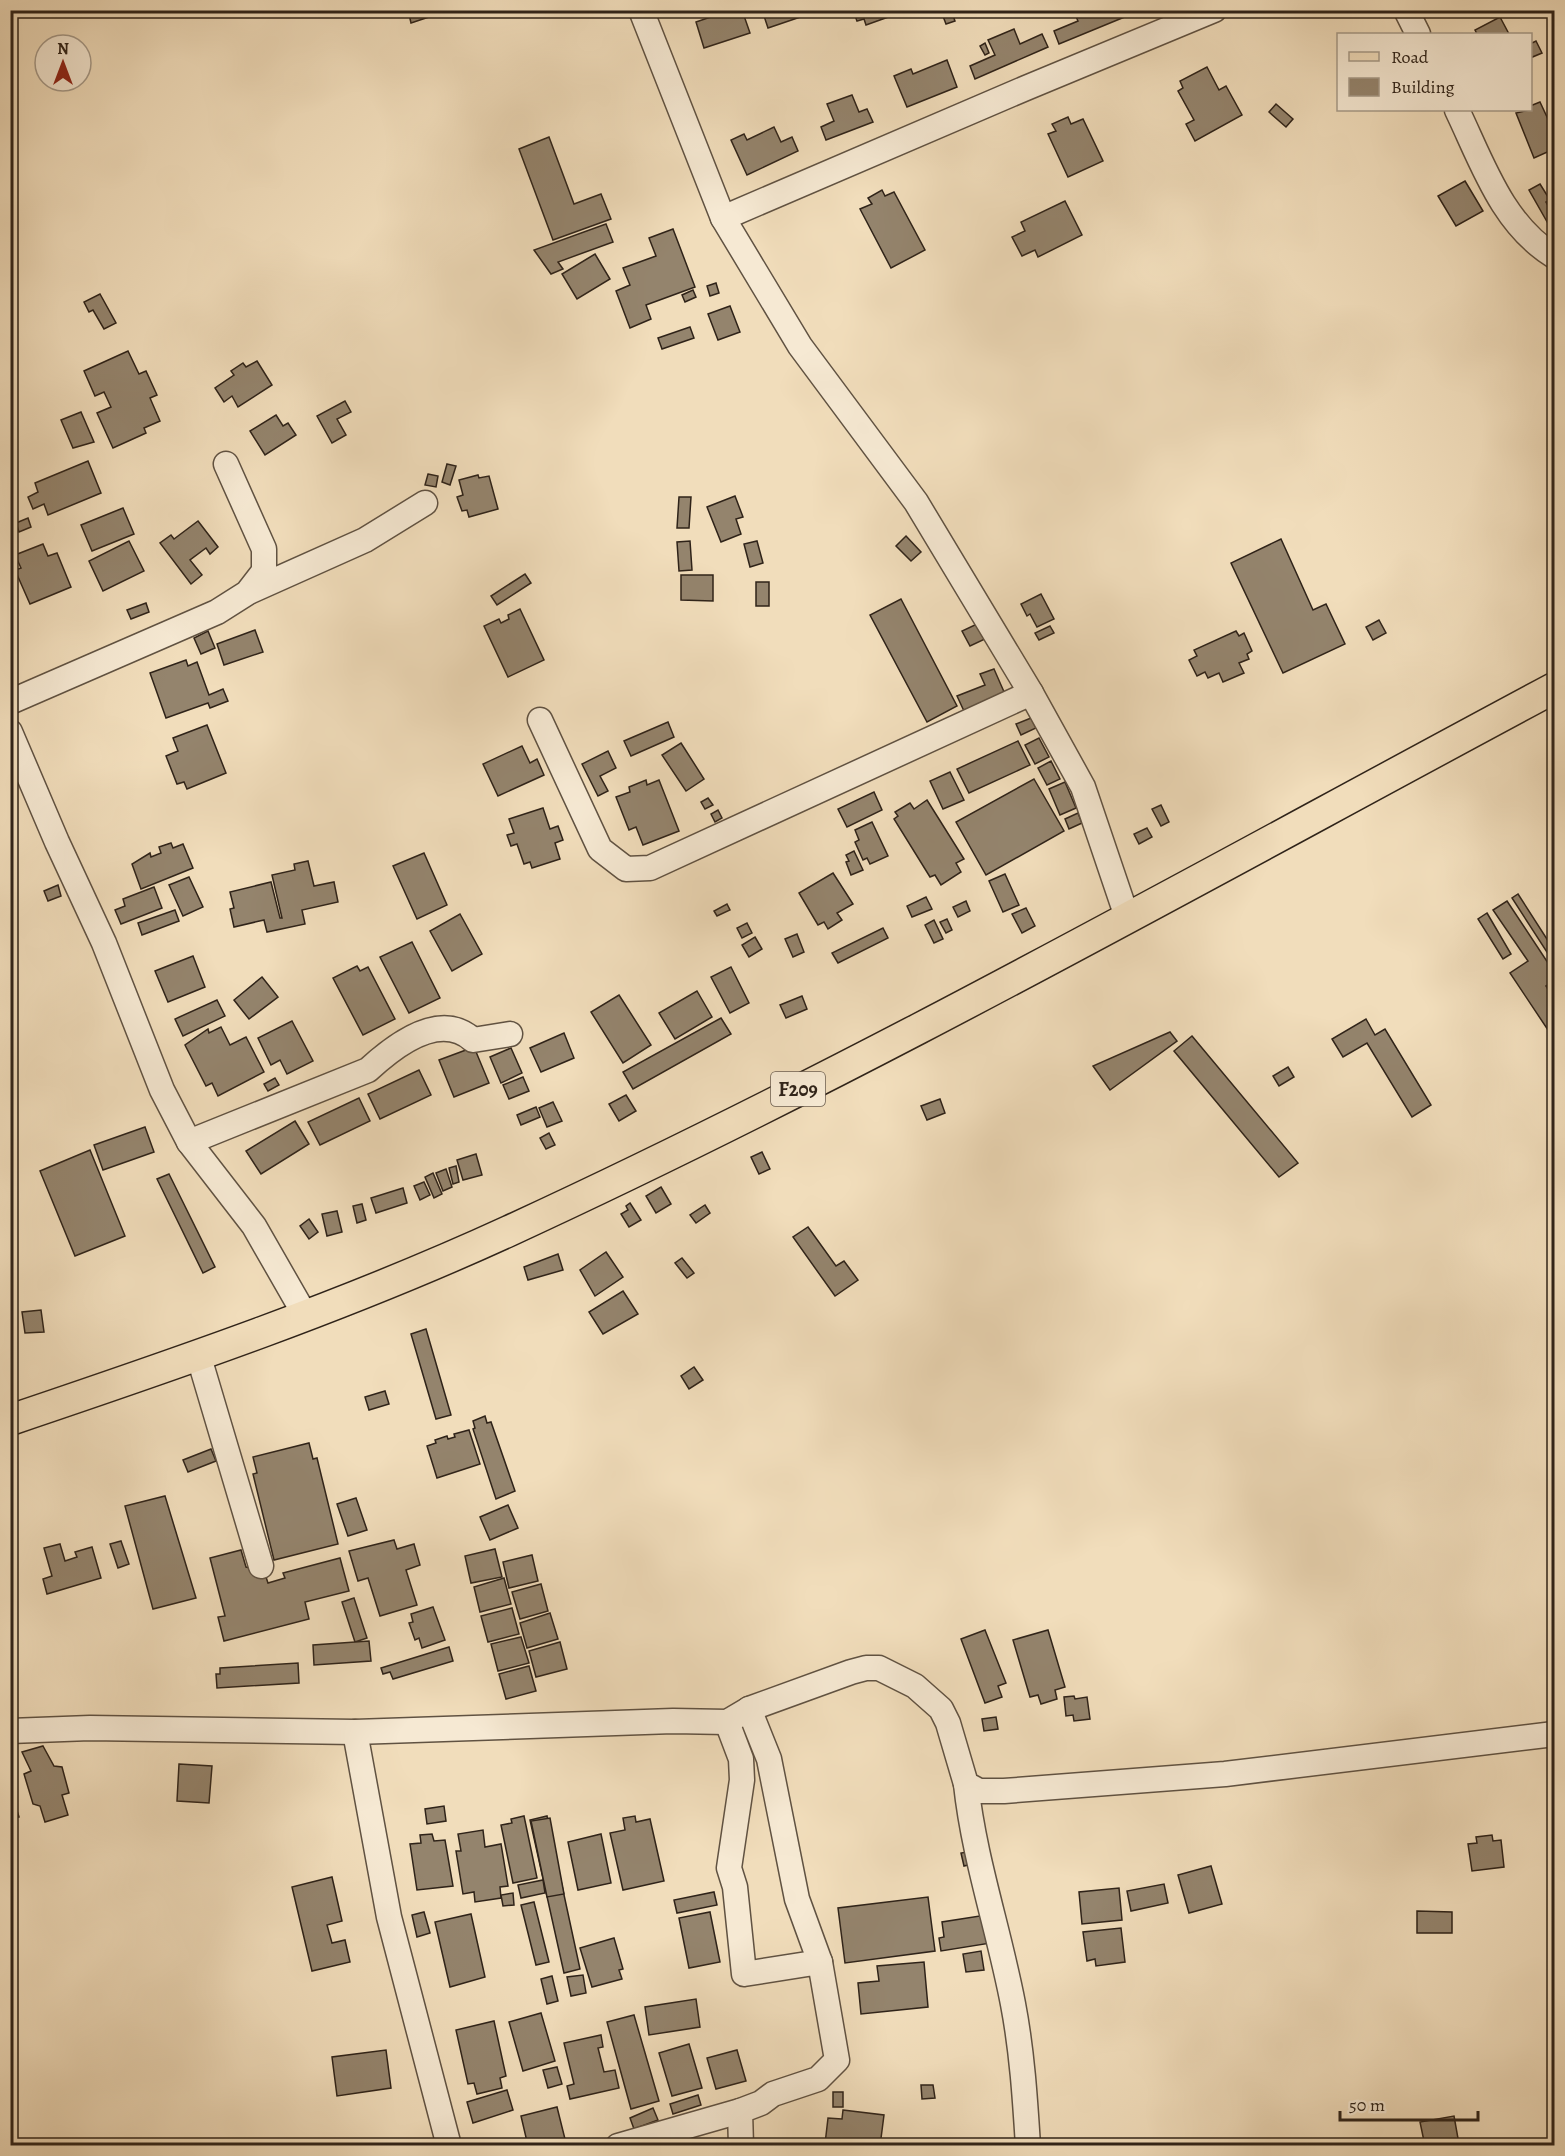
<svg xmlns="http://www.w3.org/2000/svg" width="1565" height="2156" font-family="Alegreya,serif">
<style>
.building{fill:#94846d;stroke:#2f2319;stroke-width:1.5}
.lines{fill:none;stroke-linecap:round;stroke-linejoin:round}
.minor-casing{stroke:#605242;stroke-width:27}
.major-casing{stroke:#2f2319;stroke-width:33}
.minor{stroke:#f6e9d3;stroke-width:24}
.major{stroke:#f1ddbb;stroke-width:30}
.labels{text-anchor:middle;stroke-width:4.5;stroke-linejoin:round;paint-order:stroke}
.shield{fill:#f6e9d3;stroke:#6b5e51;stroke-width:1.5}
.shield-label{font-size:20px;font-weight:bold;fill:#2f2319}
</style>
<rect width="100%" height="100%" fill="#f1ddbb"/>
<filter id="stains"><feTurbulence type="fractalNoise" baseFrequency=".00333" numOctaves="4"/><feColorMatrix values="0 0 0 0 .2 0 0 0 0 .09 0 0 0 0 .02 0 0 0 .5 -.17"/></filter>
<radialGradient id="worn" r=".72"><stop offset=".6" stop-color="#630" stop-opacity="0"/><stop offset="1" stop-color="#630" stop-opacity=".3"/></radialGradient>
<g class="building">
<polygon points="408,10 450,10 411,23"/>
<polygon points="731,10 742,10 750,33 704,48 696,22"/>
<polygon points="762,10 821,10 768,28"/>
<polygon points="853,10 908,10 866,25 864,19 857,21"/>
<polygon points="951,10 955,21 946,24 941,11"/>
<polygon points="1073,10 1125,10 1127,16 1059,44 1054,31 1078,21"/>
<polygon points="1500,17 1509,34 1477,34 1475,30"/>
<polygon points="1014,29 1020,44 1042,34 1048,47 975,79 970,66 995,55 988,40"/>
<polygon points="1536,41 1542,53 1530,58 1530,44"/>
<polygon points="985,43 989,53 985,55 980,46"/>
<polygon points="947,60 957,87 907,107 894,76 911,69 913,74"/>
<polygon points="1207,67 1219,90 1226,86 1242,115 1195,141 1186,124 1194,120 1178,91 1183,88 1180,81"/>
<polygon points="852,95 859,112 867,109 873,122 826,140 821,127 834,121 827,104"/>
<polygon points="1540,102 1554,132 1554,149 1534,158 1516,113 1530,110 1530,106"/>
<polygon points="1276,104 1293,119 1286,127 1269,112"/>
<polygon points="1068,117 1071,124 1083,119 1103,161 1068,177 1048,134 1056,131 1052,124"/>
<polygon points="774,127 781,142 792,137 798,151 747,175 731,140 744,134 747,140"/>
<polygon points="549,137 574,204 601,194 611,219 553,240 519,149"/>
<polygon points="1465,181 1483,211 1456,226 1438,196"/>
<polygon points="1540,184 1550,200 1546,202 1554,217 1554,234 1529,190"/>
<polygon points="882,190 885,196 894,192 925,250 891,268 860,209 872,204 868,198"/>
<polygon points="1065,201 1082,235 1038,257 1035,250 1022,256 1012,237 1025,231 1021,222"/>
<polygon points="606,224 613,242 558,262 563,269 551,274 534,250"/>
<polygon points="673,229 695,287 646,305 651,319 630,328 616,291 630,285 623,268 656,256 649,238"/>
<polygon points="595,254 610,279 577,299 562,274"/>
<polygon points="716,283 719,293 710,296 707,286"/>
<polygon points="693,290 696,297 685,302 682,295"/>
<polygon points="100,294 116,323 104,329 93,310 89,312 84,302"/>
<polygon points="730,306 740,332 718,340 708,314"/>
<polygon points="690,327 694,338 662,349 658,338"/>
<polygon points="128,351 139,374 146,371 157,395 150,398 160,421 144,428 146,433 113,448 97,413 111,407 104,392 95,396 84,371"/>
<polygon points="257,361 272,385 238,407 232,396 224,402 215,388 234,375 231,371 243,363 246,367"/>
<polygon points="345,401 351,412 337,419 346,435 332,443 317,416"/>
<polygon points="81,412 94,442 73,448 61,420"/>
<polygon points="276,415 283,426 288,423 296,435 265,455 250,431"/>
<polygon points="88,461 101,493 48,515 44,504 33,509 28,497 38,492 35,483"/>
<polygon points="447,464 456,466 450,485 442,482"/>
<polygon points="428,474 438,476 436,487 425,485"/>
<polygon points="478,475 479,478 489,476 498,509 469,517 467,510 462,511 457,497 463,495 459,480"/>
<polygon points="735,496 743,517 736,519 741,534 721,542 707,507"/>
<polygon points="679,497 691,497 689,528 677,528"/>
<polygon points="123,508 134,534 92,551 81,525"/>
<polygon points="28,518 31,527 19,532 16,523"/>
<polygon points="198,521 218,547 210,554 206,548 190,560 202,575 191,584 160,543 171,535 174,539"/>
<polygon points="906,536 921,552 911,561 896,546"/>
<polygon points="1281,539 1313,610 1326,604 1345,644 1283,673 1231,563"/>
<polygon points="129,541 144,571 103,591 89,561"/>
<polygon points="690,541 692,570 679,571 677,542"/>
<polygon points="757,541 763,563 750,567 744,544"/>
<polygon points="43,544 48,556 57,553 71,587 30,604 15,570 21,568 15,555"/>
<polygon points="525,574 531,583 497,605 491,596"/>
<polygon points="681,575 713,575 713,601 681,600"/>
<rect x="756" y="582" width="13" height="24"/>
<polygon points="1041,594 1054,619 1037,627 1030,614 1027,616 1021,604"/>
<polygon points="901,599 957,706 927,722 870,615"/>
<polygon points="146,603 149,612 131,619 127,610"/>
<polygon points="520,609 544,660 508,677 484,626 499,619 501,623 509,619 508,615"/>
<polygon points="1379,620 1386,633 1373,640 1366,627"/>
<polygon points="977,624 985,639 970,646 962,631"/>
<polygon points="1050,626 1054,633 1039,640 1035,633"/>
<polygon points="255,630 263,652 224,665 217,644"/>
<polygon points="208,631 215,648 201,654 194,638"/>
<polygon points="1236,631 1239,636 1244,633 1252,651 1247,654 1249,659 1239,663 1244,673 1223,682 1219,673 1208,678 1205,672 1197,676 1189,660 1197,656 1194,650"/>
<polygon points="186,660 188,666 197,662 209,695 223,689 228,701 210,708 208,703 166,718 150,673"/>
<polygon points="994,669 1005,694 964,711 957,696 985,685 980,674"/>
<polygon points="1031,718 1036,728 1021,735 1016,724"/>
<polygon points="668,722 674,737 631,756 624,741"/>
<polygon points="207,725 226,773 187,789 184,782 177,784 166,756 178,751 173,738"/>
<polygon points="1039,738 1049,757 1035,764 1025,745"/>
<polygon points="1018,741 1030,765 969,793 957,769"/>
<polygon points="681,743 704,779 686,791 662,755"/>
<polygon points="522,746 530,763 537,759 544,775 498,796 483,764"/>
<polygon points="608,751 616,768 600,776 608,791 598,796 582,764"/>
<polygon points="1051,761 1060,779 1047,785 1038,768"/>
<polygon points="950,772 964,800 943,809 930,781"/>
<polygon points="1034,779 1064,831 986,875 956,822"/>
<polygon points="646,780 647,785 659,780 679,831 643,845 636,827 629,830 616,797 630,792 629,787"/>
<polygon points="1065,782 1076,808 1060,815 1049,789"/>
<polygon points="874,792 882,810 847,827 838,809"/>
<polygon points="708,798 713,805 705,809 701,802"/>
<polygon points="927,800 964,859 956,863 961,872 941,885 935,875 930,877 894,819 898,816 895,812 910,803 914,809"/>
<polygon points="1161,805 1169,822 1161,826 1152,809"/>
<polygon points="543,808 550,829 558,826 563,840 555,843 560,859 532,868 530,862 524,864 517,844 511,846 507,835 514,833 509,819"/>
<polygon points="718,810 722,818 715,822 711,814"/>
<polygon points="1078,813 1082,823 1069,829 1065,819"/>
<polygon points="872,822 888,856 870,864 867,858 863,860 855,842 859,840 855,830"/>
<polygon points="1147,828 1152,837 1139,844 1134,834"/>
<polygon points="171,843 173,848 183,844 193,868 141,889 132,864 150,853 151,857 161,853 159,847"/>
<polygon points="854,851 863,870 851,875 846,862 849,861 846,855"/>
<polygon points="424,853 447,905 417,919 393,866"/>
<polygon points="308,861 314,886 334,882 338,902 302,910 305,924 267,932 264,920 234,927 230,909 234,908 230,892 271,882 280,918 282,918 272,875 295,870 294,864"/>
<polygon points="833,873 853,904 837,913 842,920 828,929 824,922 818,925 799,893"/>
<polygon points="1005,874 1019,905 1003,912 989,881"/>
<polygon points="189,877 203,907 183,916 169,885"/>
<polygon points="58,885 61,896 48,901 44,891"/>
<polygon points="154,887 162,908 121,924 115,910 125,906 123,899"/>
<polygon points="1518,894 1554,950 1554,963 1512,898"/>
<polygon points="926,897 932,909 912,917 907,906"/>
<polygon points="966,901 970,911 958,917 953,907"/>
<polygon points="1507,901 1554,972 1554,981 1546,986 1554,999 1554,1039 1510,973 1528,961 1493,910"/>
<polygon points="727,904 730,910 717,916 714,911"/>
<polygon points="1026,908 1035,926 1022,933 1012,914"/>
<polygon points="175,910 179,921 142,935 138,923"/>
<polygon points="1487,913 1511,954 1503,959 1478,919"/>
<polygon points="460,914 482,954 452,971 430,931"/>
<polygon points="947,919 952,930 946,933 940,922"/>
<polygon points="934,920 943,939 934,943 925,925"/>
<polygon points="747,923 752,933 742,938 737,928"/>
<polygon points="883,928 888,938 838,963 832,953"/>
<polygon points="797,934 804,952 793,957 785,939"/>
<polygon points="755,937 762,949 749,957 742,945"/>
<polygon points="412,942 440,998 409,1013 380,957"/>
<polygon points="193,956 205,987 168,1002 155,971"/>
<polygon points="357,966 360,971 368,967 395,1019 363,1035 333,978"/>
<polygon points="731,967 749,1003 730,1013 711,977"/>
<polygon points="262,977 278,997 249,1019 234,1000"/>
<polygon points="697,991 712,1017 675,1039 659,1013"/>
<polygon points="619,995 651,1045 623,1063 591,1012"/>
<polygon points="802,996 807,1009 786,1018 780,1005"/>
<polygon points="217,1000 225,1016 183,1036 175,1019"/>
<polygon points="721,1018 731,1034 633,1089 623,1072"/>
<polygon points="1366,1019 1375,1035 1385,1029 1431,1105 1412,1117 1367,1043 1343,1057 1332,1039"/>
<polygon points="292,1021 313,1061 287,1074 280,1060 271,1065 258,1038"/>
<polygon points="221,1027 230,1045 246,1037 264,1072 218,1096 212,1083 206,1086 185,1045 208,1029 209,1033"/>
<polygon points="1170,1032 1177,1041 1110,1090 1093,1066"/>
<polygon points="564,1033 574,1058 541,1072 530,1048"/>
<polygon points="1192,1036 1298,1163 1279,1177 1174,1051"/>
<polygon points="474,1047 489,1083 454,1097 439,1060"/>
<polygon points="511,1048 522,1073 501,1083 490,1057"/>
<polygon points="1288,1067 1294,1077 1279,1086 1273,1076"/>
<polygon points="419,1070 431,1095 380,1119 368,1094"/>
<polygon points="523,1077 529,1091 509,1099 503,1085"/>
<polygon points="275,1078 279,1085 268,1091 264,1084"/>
<polygon points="626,1095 636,1111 619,1121 609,1104"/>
<polygon points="359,1098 370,1121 320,1145 308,1122"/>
<polygon points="940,1099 945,1113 927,1120 921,1106"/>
<polygon points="553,1102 562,1121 547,1127 539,1108"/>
<polygon points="536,1107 540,1117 521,1125 517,1115"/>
<polygon points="295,1121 309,1144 261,1174 246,1151"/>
<polygon points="145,1127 154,1152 103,1170 94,1145"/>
<polygon points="549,1133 555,1145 546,1149 540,1138"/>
<polygon points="90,1150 125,1236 75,1256 40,1171"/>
<polygon points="762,1152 770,1169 759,1174 751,1157"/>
<polygon points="476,1154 482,1175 463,1180 457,1160"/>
<polygon points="456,1166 459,1182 453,1184 449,1168"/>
<polygon points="446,1169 452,1187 443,1191 436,1173"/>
<polygon points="433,1173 442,1194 434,1198 425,1177"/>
<polygon points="169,1174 215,1267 203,1273 157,1179"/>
<polygon points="424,1182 430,1195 420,1200 414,1186"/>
<polygon points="661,1187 671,1204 656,1213 646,1196"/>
<polygon points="403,1188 407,1203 376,1213 371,1198"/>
<polygon points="630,1203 641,1220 629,1227 621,1214 628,1210 626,1206"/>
<polygon points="362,1204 366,1220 357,1223 353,1206"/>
<polygon points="705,1205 710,1213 696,1223 690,1215"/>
<polygon points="337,1211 342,1232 327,1236 322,1214"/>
<polygon points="309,1219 318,1232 309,1239 300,1226"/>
<polygon points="808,1227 836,1266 844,1261 858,1280 835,1296 793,1237"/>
<polygon points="606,1252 623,1277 595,1296 580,1270"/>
<polygon points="558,1254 563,1270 528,1280 524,1267"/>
<polygon points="682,1258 694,1273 687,1278 675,1263"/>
<polygon points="623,1291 638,1314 603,1334 589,1312"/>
<polygon points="41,1310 44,1332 25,1333 22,1312"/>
<polygon points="426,1329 451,1415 436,1419 411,1334"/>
<polygon points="694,1367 703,1380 689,1389 681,1376"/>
<polygon points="385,1391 389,1404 369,1410 365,1397"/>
<polygon points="485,1416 487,1423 491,1422 515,1491 496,1499 473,1429 475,1428 473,1421"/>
<polygon points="469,1430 480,1464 437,1478 427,1446 436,1443 435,1440 447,1436 448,1439 455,1437 454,1434"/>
<polygon points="309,1443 313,1459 317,1458 338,1544 274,1560 253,1474 257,1473 253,1457"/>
<polygon points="211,1449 216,1461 188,1472 183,1460"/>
<polygon points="165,1496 196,1598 153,1609 125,1506"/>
<polygon points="356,1498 367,1530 348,1536 337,1504"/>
<polygon points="508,1505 518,1528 490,1540 480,1517"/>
<polygon points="394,1540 397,1549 414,1544 420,1565 406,1570 417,1605 380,1616 368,1578 358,1581 349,1551"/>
<polygon points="121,1541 129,1564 118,1568 110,1544"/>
<polygon points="60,1544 65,1561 77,1557 75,1552 92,1547 101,1578 47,1594 43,1579 52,1576 44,1548"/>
<polygon points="495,1549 502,1577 471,1583 465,1556"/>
<polygon points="241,1550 246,1567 264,1571 268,1583 285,1578 283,1573 340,1558 349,1591 305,1602 309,1619 224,1641 218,1617 225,1616 210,1558"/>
<polygon points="532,1555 538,1581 509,1588 503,1562"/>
<polygon points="504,1578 511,1604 480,1612 474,1587"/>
<polygon points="541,1584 548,1611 520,1619 512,1592"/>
<polygon points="354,1598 367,1638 355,1642 342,1602"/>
<polygon points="433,1607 445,1640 422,1648 419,1638 415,1640 409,1623 413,1622 411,1614"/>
<polygon points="512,1608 519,1634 488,1642 481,1616"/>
<polygon points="550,1613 558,1639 527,1648 520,1623"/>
<polygon points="985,1630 1006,1683 998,1686 1002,1697 985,1703 961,1639"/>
<polygon points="1048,1630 1065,1687 1055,1690 1057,1699 1041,1704 1038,1695 1030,1697 1013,1640"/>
<polygon points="521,1637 529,1663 498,1671 491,1644"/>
<polygon points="369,1641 371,1661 314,1665 313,1645"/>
<polygon points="560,1642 567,1669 536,1677 529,1651"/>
<polygon points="449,1647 453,1661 393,1679 390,1672 383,1674 381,1668"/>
<polygon points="298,1663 299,1683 217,1688 216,1674 220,1674 220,1668"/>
<polygon points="529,1666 536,1691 506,1699 499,1674"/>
<polygon points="1074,1696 1075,1699 1087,1697 1090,1719 1074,1721 1073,1715 1066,1716 1064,1697"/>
<polygon points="996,1717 998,1729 984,1731 982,1719"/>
<polygon points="43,1746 54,1766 62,1767 69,1793 62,1795 68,1815 45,1822 40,1806 33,1804 24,1774 31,1771 22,1752"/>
<polygon points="179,1764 212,1766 209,1803 177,1801"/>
<polygon points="10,1788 19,1817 10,1819"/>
<polygon points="444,1806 446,1821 427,1824 425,1809"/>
<polygon points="524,1816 537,1878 513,1883 501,1825 512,1823 511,1819"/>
<polygon points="547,1816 580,1969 564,1973 530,1820"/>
<polygon points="635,1816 636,1822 650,1819 664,1881 623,1890 610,1833 625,1830 623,1818"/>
<polygon points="550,1818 564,1894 547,1897 531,1821"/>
<polygon points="483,1830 485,1847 501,1844 508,1886 500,1887 501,1898 475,1902 474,1892 463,1894 456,1851 461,1851 458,1834"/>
<polygon points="432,1834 434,1841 445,1840 453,1886 417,1890 410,1844 421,1843 420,1835"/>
<polygon points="601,1834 611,1883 578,1890 568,1842"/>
<polygon points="1492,1835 1493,1841 1501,1840 1504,1867 1472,1871 1468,1844 1477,1843 1476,1837"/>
<polygon points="973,1851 976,1863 964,1866 961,1853"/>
<polygon points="1211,1866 1222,1904 1189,1913 1178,1875"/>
<polygon points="332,1877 342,1921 327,1925 332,1943 345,1940 350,1962 312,1971 292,1887"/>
<polygon points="543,1880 545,1893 521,1898 518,1885"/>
<polygon points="1164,1884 1168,1903 1131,1911 1127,1891"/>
<polygon points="1119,1888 1122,1920 1082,1924 1079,1892"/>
<polygon points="714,1892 717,1905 677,1913 674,1900"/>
<polygon points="513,1893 514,1905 503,1906 501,1895"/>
<polygon points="928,1897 935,1951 845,1963 838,1908"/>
<polygon points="534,1902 549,1962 536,1965 521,1905"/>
<polygon points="1417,1911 1452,1912 1452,1933 1417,1933"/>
<polygon points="424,1912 430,1933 417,1937 412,1915"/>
<polygon points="710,1912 720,1962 689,1968 679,1918"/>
<polygon points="471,1914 485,1977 450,1987 435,1922"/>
<polygon points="986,1915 991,1943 941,1951 939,1938 944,1937 942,1922"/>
<polygon points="1121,1928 1125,1962 1096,1966 1095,1959 1087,1961 1083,1932"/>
<polygon points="614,1938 623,1969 619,1970 622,1979 592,1987 580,1948"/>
<polygon points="981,1951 984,1970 966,1972 963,1954"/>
<polygon points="924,1962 928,2007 861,2014 858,1983 879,1981 877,1966"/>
<polygon points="583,1975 586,1993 571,1996 567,1977"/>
<polygon points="552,1976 558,2001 547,2004 541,1979"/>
<polygon points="696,1999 700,2027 649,2035 645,2007"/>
<polygon points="541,2013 555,2061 523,2071 509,2022"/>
<polygon points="634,2015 659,2101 631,2109 607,2022"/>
<polygon points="494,2021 506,2076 500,2078 502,2088 477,2094 474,2083 468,2084 456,2030"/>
<polygon points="601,2035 603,2047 598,2048 604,2072 615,2070 619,2088 570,2099 567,2086 574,2084 564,2043"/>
<polygon points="689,2044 702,2088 672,2096 659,2053"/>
<polygon points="386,2050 391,2088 337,2096 332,2057"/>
<polygon points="737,2050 746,2081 716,2089 707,2058"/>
<polygon points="557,2067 562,2084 548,2088 543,2070"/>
<polygon points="921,2085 933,2085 935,2098 922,2099"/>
<polygon points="507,2090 513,2110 473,2123 467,2102"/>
<rect x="833" y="2092" width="10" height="15"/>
<polygon points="698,2095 701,2105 673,2114 670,2104"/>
<polygon points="557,2107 566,2143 528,2146 521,2116"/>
<polygon points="653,2108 658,2120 634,2129 630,2118"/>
<polygon points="843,2110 884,2115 880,2146 825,2144 828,2118 842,2119"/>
<polygon points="1454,2116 1459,2144 1425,2146 1420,2122"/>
</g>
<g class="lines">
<defs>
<g id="minor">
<polyline points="641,10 723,218 800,346 916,502 1031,693 1083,787 1127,917"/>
<polyline points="1406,10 1418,34"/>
<path d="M 1457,110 C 1482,162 1502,224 1554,256"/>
<polyline points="723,218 1026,88 1214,10"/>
<polyline points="251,591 365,540 425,503"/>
<polyline points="10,702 217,612 247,593 264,571 264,549 226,464"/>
<polyline points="540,720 600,849 626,869 650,868 1031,693"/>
<polyline points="10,732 57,842 104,943 162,1090 189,1142 254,1226 305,1315"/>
<path d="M 189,1142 L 368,1070 C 394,1046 440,1010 473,1040 L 510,1034"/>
<polyline points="198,1354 261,1566"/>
<polyline points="749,1709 769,1759 797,1899 820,1962"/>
<polyline points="727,1722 741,1759 742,1780 729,1868 735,1887 744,1974 820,1962 837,2060 818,2079 773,2094 761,2103 740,2111 741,2146"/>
<polyline points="10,1731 90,1728 355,1732 673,1721 727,1722 749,1709 851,1672 866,1668 879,1668 915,1686 941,1709 948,1723 966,1784 979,1791 1004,1791 1225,1774 1554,1734"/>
<polyline points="355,1732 389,1917 449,2146"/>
<path d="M 966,1784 C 974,1859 999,1930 1013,2004 C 1022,2051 1025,2098 1028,2146"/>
<polyline points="618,2146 740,2111"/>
</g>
<path id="major" d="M 10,1420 C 179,1363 348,1305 509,1231 C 865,1067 1208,873 1554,688"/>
</defs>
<use href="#minor" class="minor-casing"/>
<use href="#major" class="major-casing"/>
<use href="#minor" class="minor"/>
<use href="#major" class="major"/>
</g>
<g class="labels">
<rect class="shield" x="771" y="1072" width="54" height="34" rx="4.5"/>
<g class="shield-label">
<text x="798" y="1096">F209</text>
</g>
</g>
<rect width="1565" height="2156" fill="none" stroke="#f1ddbb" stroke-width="36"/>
<rect x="12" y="12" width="1541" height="2132" fill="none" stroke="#2f2319" stroke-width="3"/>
<rect x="18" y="18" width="1529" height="2120" fill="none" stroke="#2f2319" stroke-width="1.5"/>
<rect x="1337" y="33" width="195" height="78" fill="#f6e9d3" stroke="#a69a89" stroke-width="1.5"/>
<rect x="1349" y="52" width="30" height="9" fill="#f1ddbb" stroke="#a69a89" stroke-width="1.5"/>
<text x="1391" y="63" font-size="18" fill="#2f2319">Road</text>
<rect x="1349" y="78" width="30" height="18" fill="#94846d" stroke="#a69a89" stroke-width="1.5"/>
<text x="1391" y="93" font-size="18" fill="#2f2319">Building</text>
<g transform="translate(63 63)"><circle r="28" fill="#f6e9d3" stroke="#a69a89" stroke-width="1.5"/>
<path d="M0-4.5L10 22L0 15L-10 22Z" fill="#8f2418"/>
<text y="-9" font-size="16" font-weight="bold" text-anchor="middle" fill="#2f2319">N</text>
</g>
<path d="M1340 2111v9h138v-9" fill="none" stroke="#2f2319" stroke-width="3"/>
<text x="1349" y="2111" font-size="18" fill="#2f2319" stroke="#f6e9d3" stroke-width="4.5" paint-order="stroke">50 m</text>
<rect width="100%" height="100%" filter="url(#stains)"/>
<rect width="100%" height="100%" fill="url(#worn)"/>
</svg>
